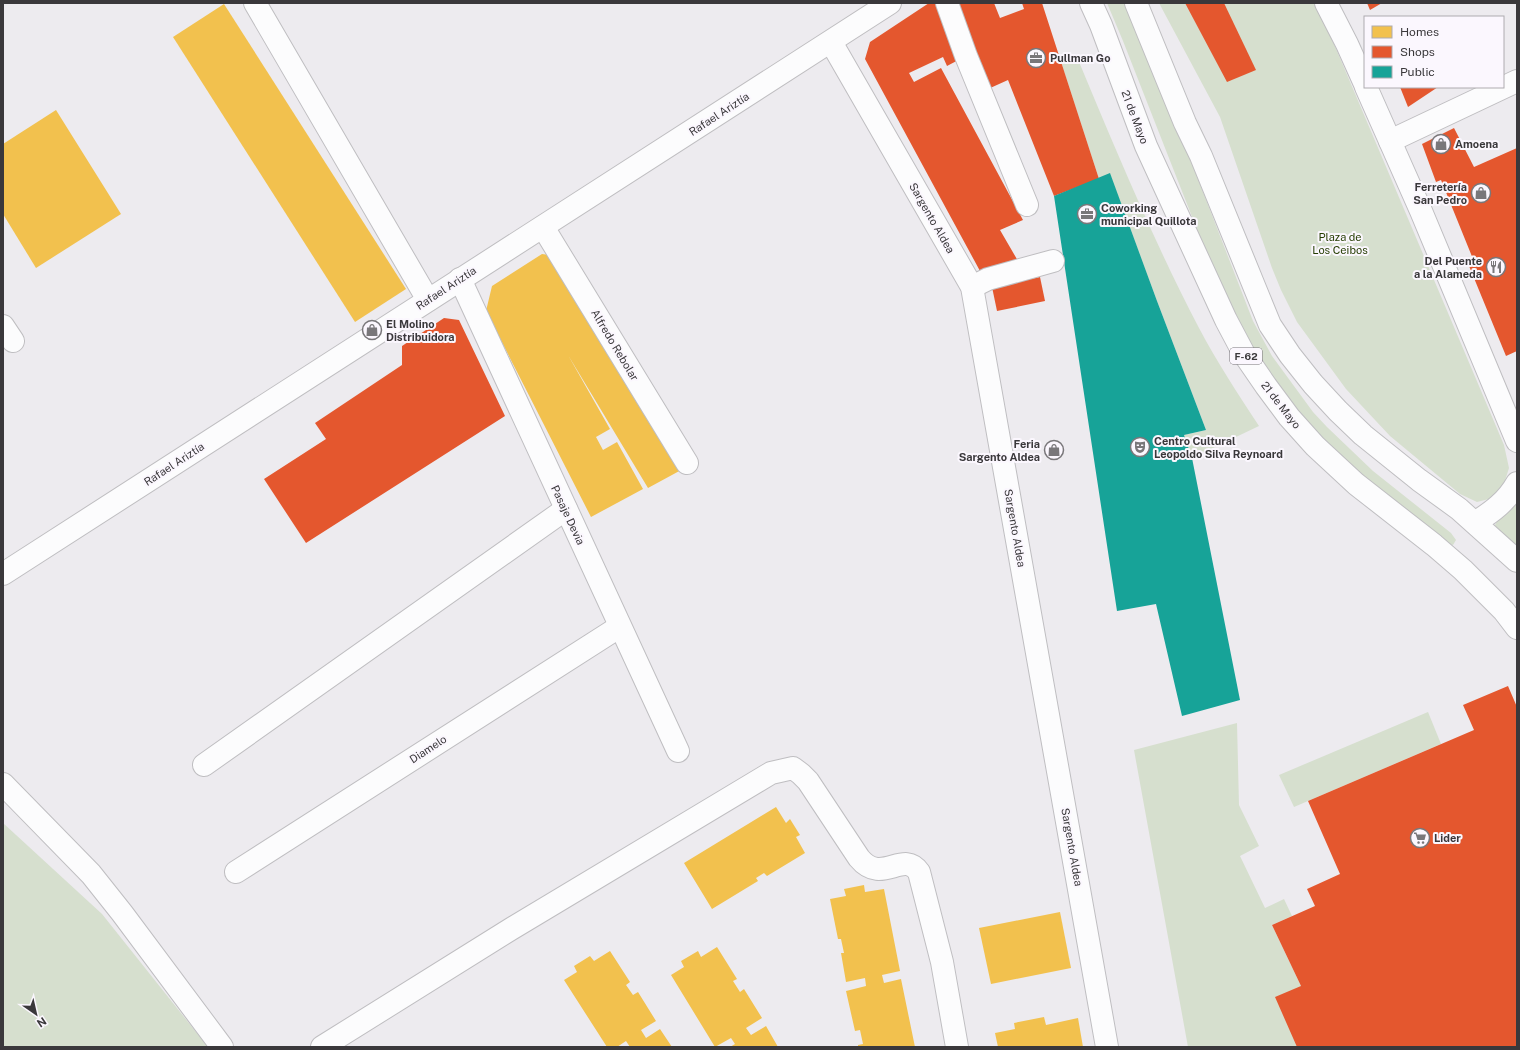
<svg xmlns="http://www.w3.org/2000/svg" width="1520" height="1050" font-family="'Public Sans',sans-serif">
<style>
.green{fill:#d6dfce}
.homes{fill:#f2c14e}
.shops{fill:#e4572e}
.public{fill:#17a398}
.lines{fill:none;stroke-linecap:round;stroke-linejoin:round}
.minor-casing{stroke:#bfbec1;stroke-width:24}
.major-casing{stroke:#bfbec1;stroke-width:24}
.minor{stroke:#fcfcfd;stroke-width:22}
.major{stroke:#fcfcfd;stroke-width:22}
.labels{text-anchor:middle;stroke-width:4;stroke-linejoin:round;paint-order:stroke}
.shield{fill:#fbf7fe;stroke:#747176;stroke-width:1}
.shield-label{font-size:10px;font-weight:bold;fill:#3a383b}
.poi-label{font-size:11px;font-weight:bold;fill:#3a383b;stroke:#fbf7fe;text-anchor:start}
.street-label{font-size:11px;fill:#3a383b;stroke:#fbf7fe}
.park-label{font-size:11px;fill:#263e03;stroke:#fbf7fe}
</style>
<rect width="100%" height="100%" fill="#edebef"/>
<g class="green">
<polygon points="1107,3 1126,3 1186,148 1253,321 1272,356 1313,412 1327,427 1373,471 1451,533 1456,540 1453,545 1444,543 1324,446 1269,378 1237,320 1209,260 1123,41"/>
<polygon points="1159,3 1315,3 1323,18 1504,445 1509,468 1503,487 1493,498 1477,502 1460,494 1390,436 1346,389 1297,322 1281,290 1272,268 1220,117"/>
<path d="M 1077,57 C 1115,148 1153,240 1199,328 C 1217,362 1238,394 1259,426 L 1192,458 L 1184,435 L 1206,430 L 1157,301 L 1110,174 L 1099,179 L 1061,62 Z"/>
<polygon points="1517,502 1517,550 1496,529 1495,525 1498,520"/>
<polygon points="1428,712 1441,744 1294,807 1279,775"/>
<polygon points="1237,723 1239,805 1259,846 1240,856 1265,908 1284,899 1292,916 1272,925 1301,986 1297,1047 1188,1047 1134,750"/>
<polygon points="3,823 102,914 208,1047 3,1047"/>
</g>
<g class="homes">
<polygon points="224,4 406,289 355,322 173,37"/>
<polygon points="56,110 121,214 36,268 3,214 3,144"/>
<polygon points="542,254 556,256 683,469 648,488 568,355 610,429 596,437 603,450 617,442 643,489 591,517 486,311 492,286"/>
<polygon points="776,807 786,823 790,819 800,835 796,837 805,853 767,876 764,873 756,878 758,881 712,909 684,863"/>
<polygon points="864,885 865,892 884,889 900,971 882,975 884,983 901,979 915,1047 858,1047 858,1045 863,1044 860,1030 855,1031 846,991 866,986 865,978 846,982 841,953 844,953 841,939 838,939 830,899 846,896 844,889"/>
<polygon points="1060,912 1071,968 991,984 979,928"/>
<polygon points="717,947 737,979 733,981 740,992 744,989 762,1018 746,1028 751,1035 766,1026 778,1047 730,1047 735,1044 731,1038 715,1047 671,975 684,967 681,961 698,951 701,957"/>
<polygon points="610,951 630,982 626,985 633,995 638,992 656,1021 641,1030 646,1038 660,1029 672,1047 630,1047 626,1041 617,1047 607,1047 564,980 577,972 574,966 590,956 594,961"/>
<polygon points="1044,1017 1046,1025 1078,1018 1083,1047 998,1047 995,1033 1015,1029 1014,1023"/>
</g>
<g class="shops">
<polygon points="929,3 994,3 1000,18 1024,9 1022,3 1042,3 1099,179 1054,196 1008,80 988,89 966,56 947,66 943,57 909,73 914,82 941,68 1023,220 1000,230 1018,261 980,271 865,59 870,42"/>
<polygon points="1185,3 1224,3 1256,70 1227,82"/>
<polygon points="1367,3 1382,3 1370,10"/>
<polygon points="1400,87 1438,87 1408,107"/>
<polygon points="1454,128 1474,167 1517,148 1517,351 1506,356 1467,261 1473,259 1441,180 1436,182 1422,144"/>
<polygon points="1040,277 1045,301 997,311 992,287"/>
<polygon points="444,318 459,320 505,416 306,543 264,479 326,439 315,423 402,365 402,346"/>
<polygon points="1508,686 1517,707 1517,1047 1297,1047 1275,997 1301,986 1272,925 1315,906 1307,889 1340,874 1308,801 1474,730 1463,705"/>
</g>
<polygon class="public" points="1110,173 1157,301 1206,430 1184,435 1192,458 1240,700 1182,716 1156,604 1117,611 1054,196"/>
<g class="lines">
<defs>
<g id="minor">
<polyline points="255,3 428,300"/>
<polyline points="947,3 966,56 1027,205"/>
<polyline points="1326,3 1347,44 1365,84"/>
<polyline points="831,42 972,287 1107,1047"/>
<polyline points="1366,87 1421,211 1517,441"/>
<polyline points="1390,141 1517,81"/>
<polyline points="543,227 687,463"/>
<polyline points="460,279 678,751"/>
<polyline points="972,287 988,279 1053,261"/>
<polyline points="3,326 13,341"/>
<path d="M 1476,522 C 1492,512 1507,501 1517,483"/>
<polyline points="204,765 566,509"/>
<polyline points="3,784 91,874 122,913 222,1047"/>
<polyline points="236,872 619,627"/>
<path d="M 322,1047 L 511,929 L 771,773 L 793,768 L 801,774 L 808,781 L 859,858 C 882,886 903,849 919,872 L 942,962 L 957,1047"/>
</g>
<g id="major">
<polyline points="1091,3 1101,25 1146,146 1226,320 1244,354 1266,386 1289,417 1315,446 1356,484 1434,545 1463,570 1504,611 1517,628"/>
<polyline points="1136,3 1185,123 1201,156 1270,325 1290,355 1313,384 1338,411 1363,435 1419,480 1459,509 1517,561"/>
<polyline points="3,574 890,3"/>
</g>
</defs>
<use href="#minor" class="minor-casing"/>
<use href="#major" class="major-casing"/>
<use href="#minor" class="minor"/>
<use href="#major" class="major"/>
</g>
<defs>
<symbol id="office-ring" viewBox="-11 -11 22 22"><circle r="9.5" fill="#fbf7fe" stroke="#79777a" stroke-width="1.5"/><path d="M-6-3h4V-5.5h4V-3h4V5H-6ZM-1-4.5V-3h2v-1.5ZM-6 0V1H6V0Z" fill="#79777a"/></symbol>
<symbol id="shop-ring" viewBox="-11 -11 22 22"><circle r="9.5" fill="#fbf7fe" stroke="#79777a" stroke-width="1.5"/><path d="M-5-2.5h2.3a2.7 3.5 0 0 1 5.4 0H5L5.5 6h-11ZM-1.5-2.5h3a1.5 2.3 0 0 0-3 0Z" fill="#79777a"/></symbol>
<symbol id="restaurant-ring" viewBox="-11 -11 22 22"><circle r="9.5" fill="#fbf7fe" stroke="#79777a" stroke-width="1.5"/><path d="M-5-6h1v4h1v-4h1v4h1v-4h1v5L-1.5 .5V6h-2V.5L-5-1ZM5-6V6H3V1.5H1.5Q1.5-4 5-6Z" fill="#79777a"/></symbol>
<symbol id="theatre-ring" viewBox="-11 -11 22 22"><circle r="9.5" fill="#fbf7fe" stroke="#79777a" stroke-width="1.5"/><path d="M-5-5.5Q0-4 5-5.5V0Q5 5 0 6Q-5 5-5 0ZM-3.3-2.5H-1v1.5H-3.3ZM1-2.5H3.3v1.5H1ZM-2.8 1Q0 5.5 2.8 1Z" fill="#79777a"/></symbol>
<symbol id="supermarket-ring" viewBox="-11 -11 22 22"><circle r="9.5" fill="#fbf7fe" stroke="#79777a" stroke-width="1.5"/><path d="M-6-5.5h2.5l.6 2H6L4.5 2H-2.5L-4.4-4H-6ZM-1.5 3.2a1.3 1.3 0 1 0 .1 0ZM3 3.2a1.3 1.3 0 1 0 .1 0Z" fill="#79777a"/></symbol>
</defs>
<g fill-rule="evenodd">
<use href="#office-ring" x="1025" y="47" width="22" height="22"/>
<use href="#shop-ring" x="1430" y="133" width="22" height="22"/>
<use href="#shop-ring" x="1470" y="182" width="22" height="22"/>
<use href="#office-ring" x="1076" y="203" width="22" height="22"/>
<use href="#restaurant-ring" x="1485" y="256" width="22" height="22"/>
<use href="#shop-ring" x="361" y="319" width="22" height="22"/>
<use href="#theatre-ring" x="1129" y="436" width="22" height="22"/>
<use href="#shop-ring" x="1043" y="439" width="22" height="22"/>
<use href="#supermarket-ring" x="1409" y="827" width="22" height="22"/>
</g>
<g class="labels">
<rect class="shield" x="1230" y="348" width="32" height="16" rx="3"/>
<g class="shield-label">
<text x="1246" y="360">F-62</text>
</g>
<g class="poi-label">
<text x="1050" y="62">Pullman Go</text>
<text x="1455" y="148">Amoena</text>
<text x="1467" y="191" text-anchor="end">Ferretería<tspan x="1467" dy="13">San Pedro</tspan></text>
<text x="1101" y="212">Coworking<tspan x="1101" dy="13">municipal Quillota</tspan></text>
<text x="1482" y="265" text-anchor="end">Del Puente<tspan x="1482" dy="13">a la Alameda</tspan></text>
<text x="386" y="328">El Molino<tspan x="386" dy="13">Distribuidora</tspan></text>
<text x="1154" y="445">Centro Cultural<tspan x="1154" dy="13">Leopoldo Silva Reynoard</tspan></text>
<text x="1040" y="448" text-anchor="end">Feria<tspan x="1040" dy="13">Sargento Aldea</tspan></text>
<text x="1434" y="842">Lider</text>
</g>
<g class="street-label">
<text transform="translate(719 114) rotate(-33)" y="4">Rafael Ariztía</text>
<text transform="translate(1135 117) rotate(69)" y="4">21 de Mayo</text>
<text transform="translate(932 218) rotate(60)" y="4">Sargento Aldea</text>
<text transform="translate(446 288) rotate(-33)" y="4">Rafael Ariztía</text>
<text transform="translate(615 345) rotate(59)" y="4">Alfredo Rebolar</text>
<text transform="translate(1281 405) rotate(52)" y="4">21 de Mayo</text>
<text transform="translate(174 464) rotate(-33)" y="4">Rafael Ariztía</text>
<text transform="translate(568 515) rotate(65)" y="4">Pasaje Devia</text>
<text transform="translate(1015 528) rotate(80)" y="4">Sargento Aldea</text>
<text transform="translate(428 749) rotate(-33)" y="4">Diamelo</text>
<text transform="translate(1072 847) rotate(80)" y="4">Sargento Aldea</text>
</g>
<g class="park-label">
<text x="1340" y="241">Plaza de<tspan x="1340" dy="13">Los Ceibos</tspan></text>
</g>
</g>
<rect width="1520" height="1050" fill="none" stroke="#3a383b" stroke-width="8"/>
<rect x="1364" y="16" width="140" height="72" fill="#fbf7fe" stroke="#aeabb0"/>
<rect x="1372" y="26" width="20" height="12" fill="#f2c14e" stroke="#aeabb0"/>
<text x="1400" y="36" font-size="12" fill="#3a383b">Homes</text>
<rect x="1372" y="46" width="20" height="12" fill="#e4572e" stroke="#aeabb0"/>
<text x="1400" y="56" font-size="12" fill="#3a383b">Shops</text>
<rect x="1372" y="66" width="20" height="12" fill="#17a398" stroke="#aeabb0"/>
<text x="1400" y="76" font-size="12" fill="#3a383b">Public</text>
<g transform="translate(36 1014) rotate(146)" stroke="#fbf7fe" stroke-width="3" paint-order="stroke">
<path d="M0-3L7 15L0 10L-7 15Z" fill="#3a383b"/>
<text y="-6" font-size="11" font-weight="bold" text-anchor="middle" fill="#3a383b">N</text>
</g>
</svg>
